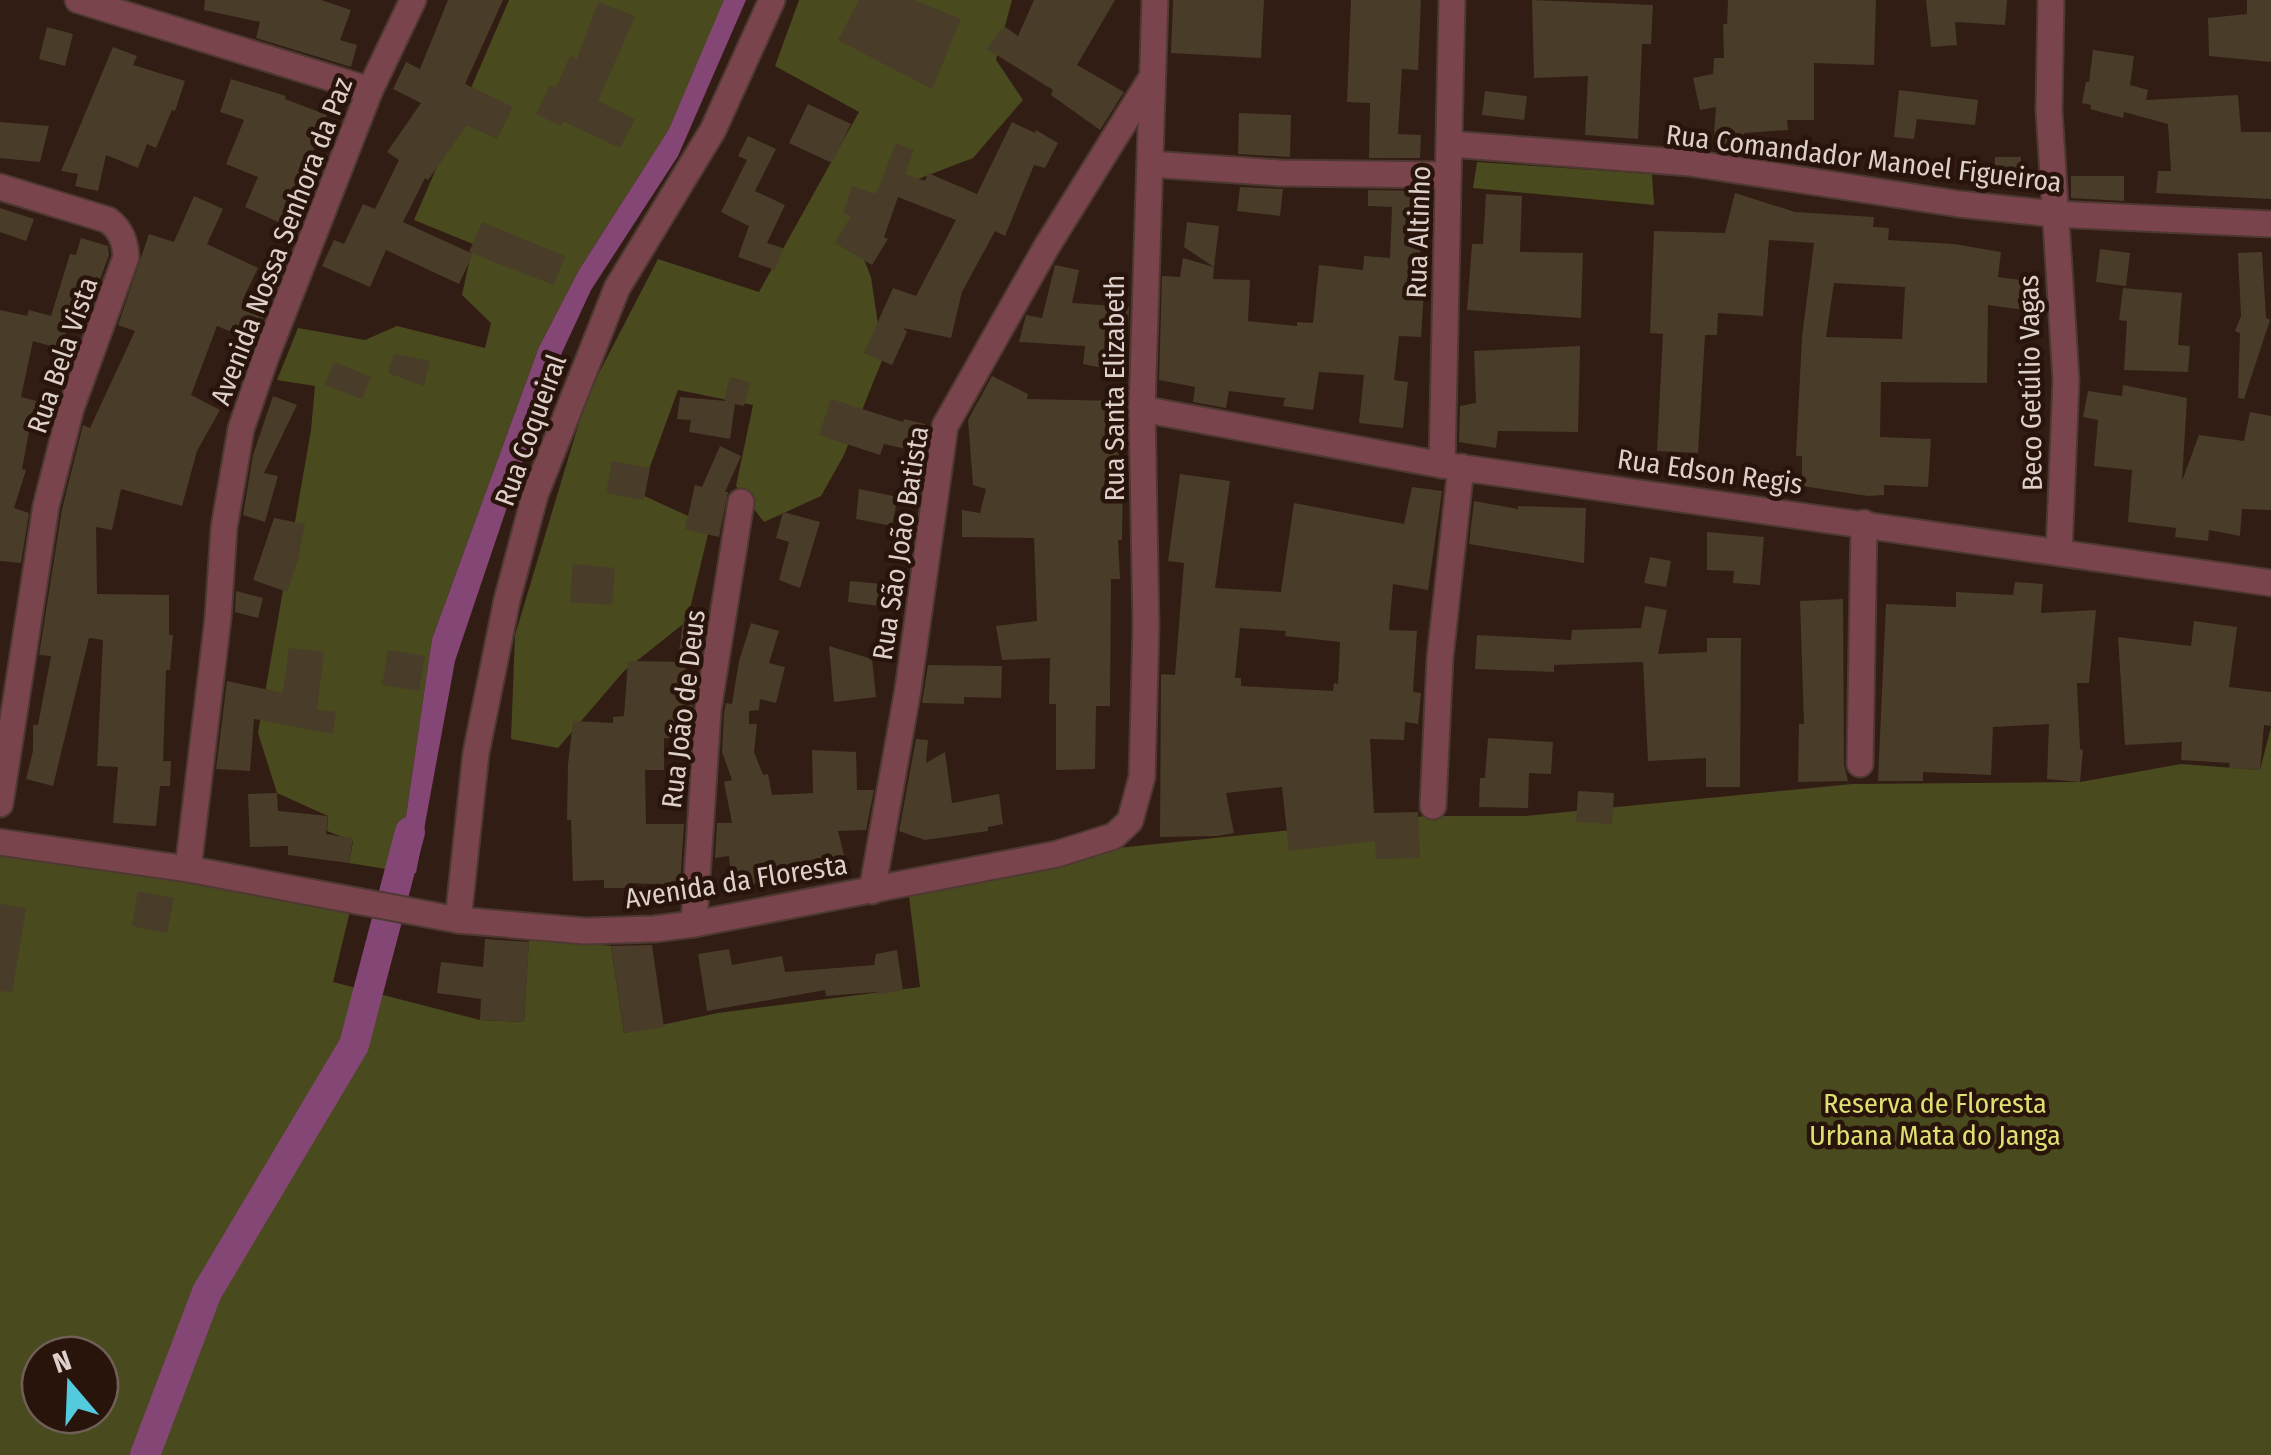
<svg xmlns="http://www.w3.org/2000/svg" width="2271" height="1455" font-family="'Fira Sans Condensed',sans-serif">
<style>
.green{fill:#494a1e;fill-rule:evenodd}
.water{fill:#844674}
.lines{fill:none;stroke-linecap:round;stroke-linejoin:round}
.canal{stroke:#844674;stroke-width:30}
.building{fill:#493c28;fill-rule:evenodd}
.street-casing{stroke:#4d3931;stroke-width:29}
.street{stroke:#79444c;stroke-width:25}
.labels{text-anchor:middle;stroke-width:9;stroke-linejoin:round;paint-order:stroke}
.street-label{font-size:28px;fill:#ddcfc9;stroke:#28140b}
.park-label{font-size:28px;fill:#dde172;stroke:#28140b}
</style>
<rect width="100%" height="100%" fill="#321d14"/>
<g class="green">
<polygon points="509,0 725,0 669,129 579,270 539,347 432,639 398,871 349,863 353,841 327,831 328,816 277,793 258,733 311,430 315,386 277,380 298,328 365,340 397,326 485,348 491,323 462,295 473,244 414,220"/>
<polygon points="799,0 1012,0 996,60 1023,100 973,158 879,194 851,227 871,277 883,358 844,455 821,496 764,522 736,486 753,405 678,390 640,494 710,526 687,621 624,671 558,748 511,739 515,635 587,396 658,259 759,292 859,112 775,66"/>
<polygon points="1477,162 1652,174 1654,205 1473,188"/>
<path d="M 2271,727 L 2271,1455 L 0,1455 L 0,851 L 214,884 L 350,911 L 333,982 L 480,1020 L 524,1022 L 529,938 L 611,946 L 624,1033 L 718,1013 L 920,987 L 909,896 L 1108,849 L 1425,816 L 1525,816 L 1852,784 L 2080,782 L 2181,764 L 2260,770 ZM 40,1355 L 100,1355 L 100,1415 L 40,1415 Z"/>
</g>
<polygon class="water" points="724,0 746,0 678,156 591,290 552,374 455,661 416,873 398,871 432,639 539,347 579,270 669,129"/>
<g class="lines">
<polyline class="canal" points="145,1455 207,1292 354,1045 410,832"/>
</g>
<g class="building">
<polygon points="205,0 321,0 351,10 340,40 357,45 351,67 256,38 260,22 204,10"/>
<polygon points="448,0 503,0 465,84 513,107 497,139 467,125 428,180 425,178 403,222 473,254 459,284 386,250 370,287 322,266 334,240 344,244 363,204 375,209 399,160 387,152 421,103 393,89 406,62 420,69"/>
<polygon points="859,0 914,0 961,19 932,89 838,40"/>
<polygon points="1034,0 1115,0 1077,65 1124,92 1100,130 1051,95 1053,90 987,49 1004,26 1018,36"/>
<polygon points="1173,0 1264,0 1261,58 1171,53"/>
<polygon points="1351,0 1421,0 1418,70 1402,69 1398,134 1421,135 1420,158 1369,158 1370,103 1347,102"/>
<polygon points="1532,0 1653,5 1651,44 1642,44 1638,139 1585,135 1588,76 1534,78"/>
<polygon points="1728,0 1876,0 1874,65 1814,63 1814,120 1787,120 1788,130 1744,133 1742,148 1713,146 1716,107 1700,110 1693,78 1713,74 1714,58 1724,58 1723,24 1727,24"/>
<polygon points="1926,0 2007,0 2005,25 1955,22 1957,45 1931,47"/>
<polygon points="2247,0 2271,0 2271,62 2209,56 2208,18 2247,14"/>
<polygon points="598,2 635,16 598,101 635,119 620,148 563,121 561,126 536,114 550,85 556,88 570,56 577,59"/>
<polygon points="47,27 73,34 65,66 39,59"/>
<polygon points="113,47 137,56 133,65 185,81 175,111 172,110 156,148 147,144 138,168 106,155 98,191 75,186 78,174 61,171"/>
<polygon points="2093,50 2134,56 2130,85 2148,90 2146,100 2238,95 2241,132 2271,132 2271,199 2156,193 2158,171 2171,171 2168,124 2124,112 2123,118 2090,109 2091,105 2082,103 2086,82 2089,82"/>
<polygon points="231,79 286,96 285,99 327,115 296,197 303,200 291,228 245,207 258,177 226,164 244,120 220,112"/>
<polygon points="1899,90 1978,100 1975,125 1917,119 1914,139 1894,137"/>
<polygon points="1485,91 1527,96 1524,120 1482,115"/>
<polygon points="808,104 851,124 832,163 789,143"/>
<polygon points="1239,113 1291,115 1290,157 1238,154"/>
<polygon points="0,122 49,126 40,162 0,158"/>
<polygon points="1012,122 1035,133 1036,130 1058,143 1045,168 1034,165 1005,236 995,231 962,292 951,338 903,328 907,332 892,365 864,353 893,288 916,296 956,220 898,197 884,237 888,239 872,265 835,243 851,216 843,213 852,186 876,194 896,143 914,150 905,174 925,181 928,173 977,194"/>
<polygon points="748,136 776,149 755,191 785,205 767,243 783,248 775,270 738,257 749,226 721,212 747,160 738,156"/>
<polygon points="1995,157 2021,157 2020,188 1994,187"/>
<polygon points="2071,176 2124,176 2124,201 2071,198"/>
<polygon points="1240,187 1283,189 1280,216 1237,211"/>
<polygon points="1368,190 1422,191 1420,259 1426,260 1421,337 1399,336 1394,380 1408,382 1403,428 1359,423 1364,375 1319,372 1313,410 1283,406 1285,398 1229,391 1226,408 1193,402 1195,387 1159,380 1162,276 1180,277 1183,258 1214,267 1213,279 1250,280 1248,321 1297,326 1297,322 1313,323 1319,265 1363,270 1364,256 1390,258 1392,207 1368,206"/>
<path d="M 1735,193 L 1795,212 L 1874,217 L 1873,227 L 1889,228 L 1888,240 L 1954,244 L 2001,252 L 1998,277 L 2028,281 L 2024,310 L 1988,305 L 1987,383 L 1881,382 L 1880,437 L 1931,439 L 1928,487 L 1884,485 L 1884,495 L 1868,496 L 1802,486 L 1802,456 L 1796,456 L 1802,337 L 1814,243 L 1769,240 L 1763,316 L 1718,313 L 1717,335 L 1705,335 L 1698,453 L 1657,451 L 1663,334 L 1650,333 L 1654,231 L 1725,233 ZM 1834,283 L 1905,287 L 1902,339 L 1826,337 Z"/>
<polygon points="1486,194 1522,196 1520,252 1583,253 1581,318 1467,310 1472,244 1483,244"/>
<polygon points="194,196 223,209 207,244 258,268 242,301 266,311 254,341 217,326 191,395 220,410 197,451 182,506 121,489 112,530 96,527 97,594 169,595 169,635 173,635 170,670 166,670 163,761 171,761 170,786 160,786 156,826 113,823 118,767 97,766 103,640 89,638 53,786 26,779 33,751 33,725 38,725 51,656 39,655 62,509 83,425 90,428 135,331 118,325 149,234 174,242"/>
<polygon points="0,208 34,219 26,241 0,232"/>
<polygon points="482,222 565,256 554,285 469,252"/>
<polygon points="1187,222 1219,226 1214,267 1184,247"/>
<polygon points="81,238 108,246 109,255 83,326 69,322 61,349 33,341 21,397 48,404 40,429 30,426 22,469 26,470 14,508 29,513 21,563 0,561 0,310 27,316 29,310 51,316 70,254 76,255"/>
<polygon points="2100,249 2130,253 2126,286 2096,282"/>
<polygon points="2262,252 2266,318 2270,320 2244,399 2238,398 2240,333 2235,331 2241,316 2238,253"/>
<polygon points="1055,265 1079,270 1072,303 1129,307 1127,373 1083,364 1085,346 1019,342 1026,315 1042,318"/>
<polygon points="2123,288 2182,293 2178,345 2190,346 2188,372 2124,370 2127,321 2119,320"/>
<polygon points="1580,346 1578,432 1498,431 1496,448 1459,442 1460,406 1476,403 1474,351"/>
<polygon points="394,354 430,361 424,386 388,373"/>
<polygon points="334,362 371,377 362,399 325,385"/>
<polygon points="992,376 1028,394 1027,399 1121,401 1118,469 1123,470 1122,540 1118,540 1120,579 1111,579 1110,706 1096,706 1095,769 1056,770 1056,704 1049,704 1050,658 1002,660 996,626 1037,621 1034,538 962,537 962,510 980,513 986,489 973,485 968,420"/>
<polygon points="730,377 750,382 744,406 735,404 730,439 689,432 691,420 677,419 680,397 727,401 724,400"/>
<polygon points="2123,385 2187,398 2182,481 2199,435 2244,441 2250,412 2271,416 2271,510 2242,509 2240,536 2209,530 2208,541 2175,537 2176,528 2128,522 2132,470 2094,466 2098,420 2083,417 2088,391 2122,396"/>
<polygon points="273,396 297,405 264,473 278,476 265,522 243,515 253,455"/>
<polygon points="831,399 903,422 904,419 929,425 923,453 884,444 880,455 819,435"/>
<polygon points="720,446 741,456 725,492 728,492 719,537 685,529 695,485 702,487"/>
<polygon points="612,461 650,468 644,500 606,493"/>
<path d="M 1180,474 L 1230,481 L 1215,588 L 1281,592 L 1294,503 L 1404,524 L 1412,487 L 1442,491 L 1428,590 L 1393,584 L 1389,630 L 1417,631 L 1413,692 L 1421,693 L 1418,724 L 1405,722 L 1404,740 L 1370,739 L 1374,813 L 1418,812 L 1420,858 L 1376,859 L 1375,841 L 1289,851 L 1282,787 L 1226,793 L 1234,833 L 1217,836 L 1160,837 L 1161,674 L 1175,675 L 1184,563 L 1168,561 ZM 1240,628 L 1286,631 L 1285,636 L 1340,642 L 1338,684 L 1334,683 L 1333,691 L 1241,686 L 1241,678 L 1235,678 Z"/>
<polygon points="859,489 898,497 892,526 856,519"/>
<polygon points="1474,501 1518,509 1518,506 1586,508 1584,563 1469,544"/>
<polygon points="783,512 820,522 800,588 779,580 789,542 776,538"/>
<polygon points="274,518 305,524 298,559 287,592 253,580"/>
<polygon points="1707,532 1764,537 1760,585 1733,583 1734,571 1707,570"/>
<polygon points="1650,557 1671,561 1666,587 1644,583"/>
<polygon points="573,564 615,568 612,605 570,602"/>
<polygon points="850,581 882,584 879,606 848,602"/>
<polygon points="2015,582 2043,584 2041,613 2096,610 2089,683 2077,683 2080,749 2083,750 2080,782 2047,779 2049,724 1993,727 1991,775 1923,772 1923,781 1878,781 1886,604 1956,607 1956,592 2013,595"/>
<polygon points="236,591 263,598 258,618 235,612"/>
<polygon points="1843,599 1844,764 1848,781 1798,782 1799,724 1804,724 1800,601"/>
<polygon points="1645,606 1667,610 1658,654 1707,652 1707,638 1741,638 1740,787 1706,787 1706,758 1648,761 1643,662 1554,665 1554,672 1475,669 1477,635 1571,640 1572,630 1641,628"/>
<polygon points="684,615 706,618 700,655 679,652"/>
<polygon points="2194,621 2237,627 2229,687 2271,692 2271,726 2264,725 2260,770 2229,768 2230,763 2181,760 2182,742 2125,745 2118,637 2191,646"/>
<polygon points="751,623 779,631 769,663 785,667 776,703 760,699 759,710 749,711 749,724 757,724 754,752 763,775 768,774 772,795 813,793 812,750 856,752 857,790 874,790 866,830 838,831 846,863 821,869 819,858 770,869 771,880 732,888 729,856 715,858 717,823 732,823 724,782 732,780 722,752 724,712 726,703 732,704 739,661"/>
<polygon points="829,646 872,659 876,697 834,702"/>
<polygon points="289,648 324,652 317,710 336,712 333,734 254,719 250,771 216,769 227,681 283,693"/>
<polygon points="388,650 425,656 419,691 382,685"/>
<polygon points="628,661 687,662 680,698 693,700 690,738 664,738 664,770 645,770 646,824 684,824 680,885 628,883 628,888 604,888 604,880 573,881 571,820 567,820 568,764 573,721 613,723 613,717 624,716"/>
<polygon points="928,665 1002,666 1001,698 964,697 964,704 922,703"/>
<polygon points="1488,738 1553,742 1551,774 1529,773 1528,808 1479,807 1480,778 1485,778"/>
<polygon points="916,739 928,740 926,763 945,752 952,803 999,794 1003,824 988,827 988,831 925,840 899,831"/>
<polygon points="1578,791 1614,793 1612,824 1576,822"/>
<polygon points="277,793 278,811 328,816 326,834 353,838 349,863 288,855 288,846 250,847 248,794"/>
<polygon points="138,891 174,898 167,933 132,926"/>
<polygon points="0,904 26,908 12,992 0,991"/>
<polygon points="485,939 529,942 524,1022 480,1020 481,999 437,993 441,962 483,967"/>
<polygon points="652,945 664,1027 624,1033 611,946"/>
<polygon points="729,949 732,965 782,956 785,972 874,965 876,954 897,950 903,990 878,995 877,992 826,996 825,990 707,1011 698,954"/>
</g>
<g class="lines">
<defs>
<g id="street">
<polyline points="78,0 370,90"/>
<polyline points="2051,0 2049,110 2066,380 2059,552"/>
<polyline points="1450,144 1690,163 1959,204 2054,214 2271,224"/>
<polyline points="1150,164 1280,173 1448,175"/>
<path d="M 0,187 L 108,220 C 121,230 125,241 126,257 L 71,408 L 46,506 L 0,804"/>
<polyline points="1142,409 1442,465 2271,583"/>
<polyline points="1442,465 1452,0"/>
<polyline points="1860,764 1864,523"/>
<polyline points="1433,806 1440,658 1461,467"/>
<polyline points="0,842 188,869 458,920 585,931 654,929 694,924 1057,854 1114,836 1130,821 1142,777 1146,626 1142,409 1155,0"/>
<polyline points="188,869 218,618 224,528 241,429 265,359 370,90 413,0"/>
<polyline points="872,891 908,689 945,426 1047,246 1151,79"/>
<polyline points="458,920 476,753 507,600 535,495 617,288 713,130 772,0"/>
<polyline points="694,924 708,710 741,502"/>
</g>
</defs>
<use href="#street" class="street-casing"/>
<use href="#street" class="street"/>
</g>
<g class="labels">
<g class="street-label">
<text transform="translate(1864 158) rotate(7)" y="10">Rua Comandador Manoel Figueiroa</text>
<text transform="translate(1418 232) rotate(-88)" y="10">Rua Altinho</text>
<text transform="translate(281 241) rotate(-69)" y="10">Avenida Nossa Senhora da Paz</text>
<text transform="translate(62 355) rotate(-71)" y="10">Rua Bela Vista</text>
<text transform="translate(2030 383) rotate(-91)" y="10">Beco Getúlio Vagas</text>
<text transform="translate(1114 388) rotate(-90)" y="10">Rua Santa Elizabeth</text>
<text transform="translate(530 430) rotate(-70)" y="10">Rua Coqueiral</text>
<text transform="translate(1710 471) rotate(8)" y="10">Rua Edson Regis</text>
<text transform="translate(900 543) rotate(-81)" y="10">Rua São João Batista</text>
<text transform="translate(683 709) rotate(-83)" y="10">Rua João de Deus</text>
<text transform="translate(736 881) rotate(-9)" y="10">Avenida da Floresta</text>
</g>
<g class="park-label">
<text x="1935" y="1113">Reserva de Floresta<tspan x="1935" dy="32">Urbana Mata do Janga</tspan></text>
</g>
</g>
<g transform="translate(70 1385) rotate(341)"><circle r="48" fill="#28140b" stroke="#705f57" stroke-width="2.5"/>
<path d="M0-8L18 38L0 25L-18 38Z" fill="#54cade"/>
<text y="-15" font-size="28" font-weight="bold" text-anchor="middle" fill="#ddcfc9">N</text>
</g>
</svg>
